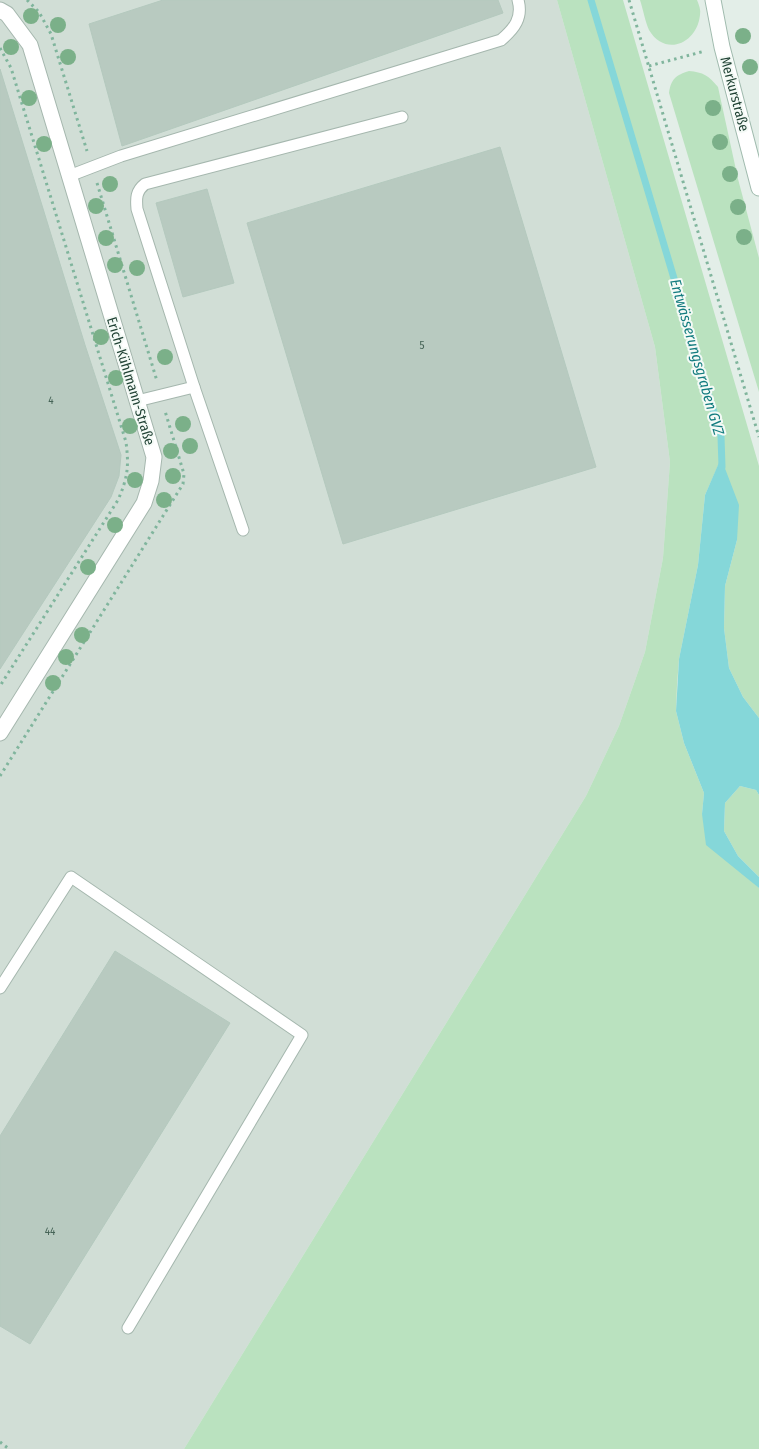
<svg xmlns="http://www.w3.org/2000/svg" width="759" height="1449" font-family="'Fira Sans Condensed',sans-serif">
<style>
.built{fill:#d1ded6}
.green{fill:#bae2bf}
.water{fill:#85d7d9}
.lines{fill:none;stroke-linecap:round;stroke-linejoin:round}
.stream{stroke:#85d7d9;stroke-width:7}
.building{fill:#b8cac0;stroke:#b4c9be}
.lane-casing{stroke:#a5b7ae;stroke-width:13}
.street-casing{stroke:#a5b7ae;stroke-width:17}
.secondary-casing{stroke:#a0bbae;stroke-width:17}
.path{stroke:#80b59d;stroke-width:3;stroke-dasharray:2.5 4;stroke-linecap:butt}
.lane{stroke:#fff;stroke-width:11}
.street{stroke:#fff;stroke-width:15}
.secondary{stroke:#fff;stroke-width:15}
.tree{fill:#7bb089}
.labels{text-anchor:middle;stroke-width:4;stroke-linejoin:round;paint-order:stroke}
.number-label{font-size:11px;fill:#466457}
.street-label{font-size:14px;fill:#204234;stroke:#f4faf6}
.water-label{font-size:15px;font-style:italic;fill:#137c7f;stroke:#f4faf6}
</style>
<rect width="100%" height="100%" fill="#e3eee8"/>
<polygon class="built" points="0,0 557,0 655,347 670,462 663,558 645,652 619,726 586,796 184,1449 0,1449"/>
<g class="green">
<polygon points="557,0 623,0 759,466 759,718 743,697 729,668 724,628 725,586 737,540 721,459 705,495 698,565 679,659 677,685 676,711 684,743 704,793 702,814 753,882 759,888 759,1449 184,1449 586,796 619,726 645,652 663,558 670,462 655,347"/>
<path d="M 640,0 L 697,0 C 699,5 701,10 700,15 C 697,44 665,57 649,30 C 645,21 643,9 640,0 Z"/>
<path d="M 689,71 C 703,72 709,76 718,87 L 738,179 L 759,258 L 759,392 L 669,93 C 671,79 676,75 689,71 Z"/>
<polygon points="740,786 756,790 759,795 759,877 738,856 724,831 725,803"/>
</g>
<polygon class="water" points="721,458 739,505 737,540 725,586 724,628 729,668 743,697 759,718 759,795 756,790 740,786 725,803 724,831 738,856 759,877 759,888 706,845 702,814 704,793 684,743 676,711 679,659 698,565 705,495"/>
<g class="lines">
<polyline class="stream" points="591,0 721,436 722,467"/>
</g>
<g class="building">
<polygon points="163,0 498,0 503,13 122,146 89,24"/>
<polygon points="0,69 85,345 121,455 119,476 111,497 0,669"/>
<polygon points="500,147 596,467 343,544 247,223"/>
<polygon points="207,189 234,283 183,297 156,203"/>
<polygon points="115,951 230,1023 30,1344 0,1326 0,1136"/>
</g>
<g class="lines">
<defs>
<g id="lane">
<path d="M 69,176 L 121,156 L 501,40 C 514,29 523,18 518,0"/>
<polyline points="137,401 194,387"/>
<path d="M 243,530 L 194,387 L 137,209 C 136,198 136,191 145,184 L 402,117"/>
<polyline points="0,988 71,877 302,1035 128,1328"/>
</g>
<polyline id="street" points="0,10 7,14 30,45 154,457 151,481 144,503 0,733"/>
<polyline id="secondary" points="713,0 722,47 759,188"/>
</defs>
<use href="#lane" class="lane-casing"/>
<use href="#street" class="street-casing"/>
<use href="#secondary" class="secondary-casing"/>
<g class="path">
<polyline points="27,0 39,12 51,34 87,151"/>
<polyline points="629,0 759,437"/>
<path d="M 0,48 L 11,68 L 126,442 C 129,466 128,477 118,500 L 0,686"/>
<polyline points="649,66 705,51"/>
<polyline points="97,183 157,381"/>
<polyline points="0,776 183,484 184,474 165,411"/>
<polyline points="0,1442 9,1449"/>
</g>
<use href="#lane" class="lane"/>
<use href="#street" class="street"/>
<use href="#secondary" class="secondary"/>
</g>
<g class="tree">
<circle cx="31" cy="16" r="8"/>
<circle cx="58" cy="25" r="8"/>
<circle cx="743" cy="36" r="8"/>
<circle cx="11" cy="47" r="8"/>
<circle cx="68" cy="57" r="8"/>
<circle cx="750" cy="67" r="8"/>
<circle cx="29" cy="98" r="8"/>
<circle cx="713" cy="108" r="8"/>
<circle cx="720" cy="142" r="8"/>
<circle cx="44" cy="144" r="8"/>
<circle cx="730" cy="174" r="8"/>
<circle cx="110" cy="184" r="8"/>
<circle cx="96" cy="206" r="8"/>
<circle cx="738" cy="207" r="8"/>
<circle cx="744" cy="237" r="8"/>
<circle cx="106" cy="238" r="8"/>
<circle cx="115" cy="265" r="8"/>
<circle cx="137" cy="268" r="8"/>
<circle cx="101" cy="337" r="8"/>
<circle cx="165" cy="357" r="8"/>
<circle cx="116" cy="378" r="8"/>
<circle cx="183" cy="424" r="8"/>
<circle cx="130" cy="426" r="8"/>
<circle cx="190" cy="446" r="8"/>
<circle cx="171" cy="451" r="8"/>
<circle cx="173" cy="476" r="8"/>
<circle cx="135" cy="480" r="8"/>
<circle cx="164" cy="500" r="8"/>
<circle cx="115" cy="525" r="8"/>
<circle cx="88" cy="567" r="8"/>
<circle cx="82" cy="635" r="8"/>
<circle cx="66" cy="657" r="8"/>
<circle cx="53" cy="683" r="8"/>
</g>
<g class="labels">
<g class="number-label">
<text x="422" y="349">5</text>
<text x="51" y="404">4</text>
<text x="50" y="1235">44</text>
</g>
<g class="street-label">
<text transform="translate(735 94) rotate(75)" y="5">Merkurstraße</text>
<text transform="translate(131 381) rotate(73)" y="5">Erich-Kühlmann-Straße</text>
</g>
<g class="water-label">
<text transform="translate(697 357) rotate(74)" y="5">Entwässerungsgraben GVZ</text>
</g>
</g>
</svg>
